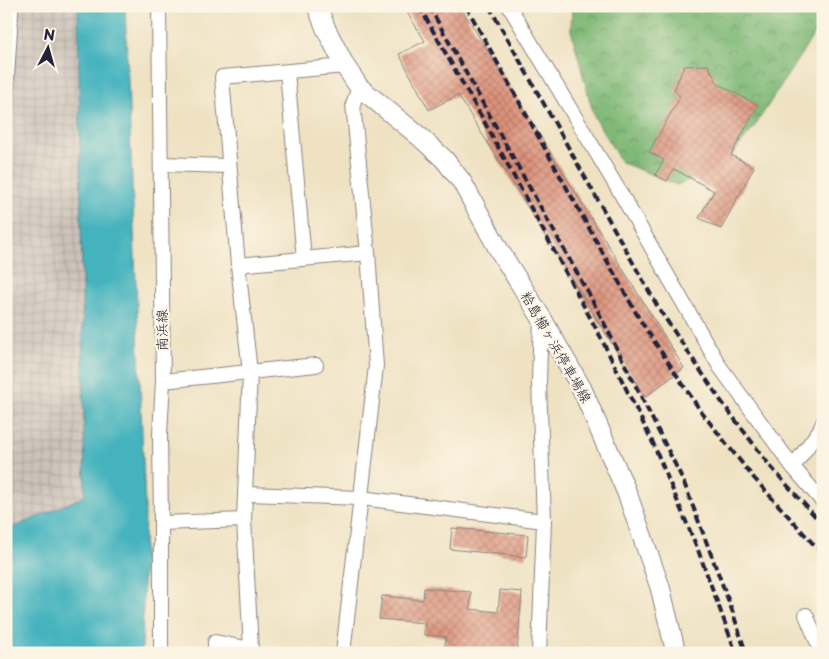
<svg xmlns="http://www.w3.org/2000/svg" width="829" height="659" font-family="'Playpen Sans','Klee One',sans-serif">
<style>
.industrial{fill:url(#industrial-grid)}
.forest{fill:url(#forest-crowns);stroke:#516e59}
.water{fill:#44b3be;stroke:#336a7c}
.building{fill:url(#building-cross-hatch)}
.lines{fill:none;stroke-linecap:round;stroke-linejoin:round}
.lane-casing{stroke:#88827f;stroke-width:9}
.street-casing{stroke:#88827f;stroke-width:16}
.secondary-casing{stroke:#88827f;stroke-width:21}
.lane{stroke:#fff;stroke-width:7}
.street{stroke:#fff;stroke-width:14}
.secondary{stroke:#fff;stroke-width:19}
.rail{stroke:#22223b;stroke-width:4;stroke-dasharray:8 4;stroke-linecap:butt}
.labels{text-anchor:middle;stroke-width:4.5;stroke-linejoin:round;paint-order:stroke}
.street-label{font-size:14px;fill:#22223b;stroke:#fcf5e5}
</style>
<defs>
<pattern id="industrial-grid" width="8" height="8" patternUnits="userSpaceOnUse" patternTransform="scale(1.25)"><rect width="8" height="8" fill="#ccc2b9"/><path d="M0 4h8M4 0v8" fill="none" stroke="#afa6a0"/></pattern>
<pattern id="forest-crowns" width="20" height="18" patternUnits="userSpaceOnUse" patternTransform="scale(1.25)"><rect width="20" height="18" fill="#80b977"/><path d="M2 6a3 3 0 1 1 6 0M12 15a3 3 0 1 1 6 0" fill="none" stroke="#689663"/></pattern>
<pattern id="building-cross-hatch" width="8" height="8" patternUnits="userSpaceOnUse" patternTransform="scale(1.25)"><rect width="8" height="8" fill="#dd937b"/><path d="M0 0l8 8M0 8l8-8" fill="none" stroke="#b37866"/></pattern>
</defs>
<rect width="100%" height="100%" fill="#fcf5e5"/>
<filter id="ink" filterUnits="userSpaceOnUse"><feTurbulence type="fractalNoise" baseFrequency=".02" numOctaves="2"/><feDisplacementMap in="SourceGraphic" scale="10" xChannelSelector="R" yChannelSelector="G"/><feConvolveMatrix kernelMatrix="1 2 1 2 8 2 1 2 1" color-interpolation-filters="sRGB"/></filter>
<filter id="wash" filterUnits="userSpaceOnUse"><feTurbulence type="fractalNoise" baseFrequency=".0096" numOctaves="4" result="noise"/><feDisplacementMap in="SourceGraphic" scale="20" xChannelSelector="R" yChannelSelector="G"/><feGaussianBlur stdDeviation="1.12" result="paint"/><feColorMatrix in="noise" values="0 0 0 0 0 0 0 0 0 0 0 0 0 0 0 0 0 1.4 0 .05"/><feComposite in="paint" operator="in"/></filter>
<g filter="url(#wash)">
<rect width="100%" height="100%" fill="#efe2c3"/>
<polygon class="industrial" points="6,6 78,6 85,497 6,531"/>
<polygon class="forest" points="572,6 823,6 823,20 754,127 722,167 677,185 621,162 594,116 571,30"/>
<polygon class="water" points="78,6 125,6 145,507 142,653 6,653 6,531 85,496"/>
<g id="blocks">
<g class="building">
<polygon points="403,6 460,6 684,368 645,397 458,95 429,110 399,54 425,41"/>
<polygon points="708,65 718,84 758,105 731,155 754,167 721,229 699,218 714,191 674,169 667,181 655,175 664,160 649,152 680,97 674,90 684,66"/>
<polygon points="452,528 528,535 526,557 450,549"/>
<polygon points="424,588 471,592 470,609 498,612 500,590 522,592 517,653 444,653 446,637 424,635 425,623 379,619 382,596 423,600"/>
</g>
</g>
</g>
<g filter="url(#ink)">
<use href="#blocks" fill-opacity="0" stroke="#88827f" stroke-width="1"/>
<g class="lines">
<defs>
<polyline id="lane" points="6,146 15,6"/>
<g id="street">
<polyline points="159,6 163,381 160,434 161,523 161,653"/>
<polyline points="509,6 621,194 720,367 793,467 823,502"/>
<polyline points="287,72 304,259"/>
<polyline points="161,164 229,166"/>
<polyline points="238,265 368,253"/>
<polyline points="163,381 316,365"/>
<polyline points="793,467 821,428 823,422"/>
<polyline points="245,494 361,498 544,521"/>
<polyline points="161,523 244,520"/>
<polyline points="806,615 821,651 823,651"/>
<polyline points="215,653 215,642 251,649 244,520 250,372 238,265 222,77 345,66"/>
<polyline points="343,653 376,366 368,253 353,104 359,87"/>
<polyline points="539,653 544,521 539,382 541,317"/>
</g>
<polyline id="secondary" points="317,6 326,29 345,66 359,87 420,137 444,159 462,182 499,250 541,317 582,389 627,493 660,587 676,653"/>
</defs>
<use href="#lane" class="lane-casing"/>
<use href="#street" class="street-casing"/>
<use href="#secondary" class="secondary-casing"/>
<use href="#lane" class="lane"/>
<use href="#street" class="street"/>
<use href="#secondary" class="secondary"/>
<g class="rail">
<polyline points="419,6 490,132 600,336 653,443 698,550 736,653"/>
<polyline points="429,6 597,309 683,480 732,610 746,653"/>
<polyline points="466,6 640,320 702,413 753,477 816,547 823,552"/>
<polyline points="489,6 659,309 721,401 770,466 823,525"/>
</g>
</g>
</g>
<g class="labels">
<g class="street-label">
<text transform="translate(162 330) rotate(-91)" y="5">南浜線</text>
<text transform="translate(556 347) rotate(60)" y="5">粭島櫛ヶ浜停車場線</text>
</g>
</g>
<rect width="829" height="659" fill="none" stroke="#fcf5e5" stroke-width="25"/>
<g transform="translate(48 48) rotate(6)" stroke="#fcf5e5" stroke-width="4" paint-order="stroke">
<path d="M0-4L9 19L0 12L-9 19Z" fill="#22223b"/>
<text y="-8" font-size="14" font-weight="bold" text-anchor="middle" fill="#22223b">N</text>
</g>
</svg>
